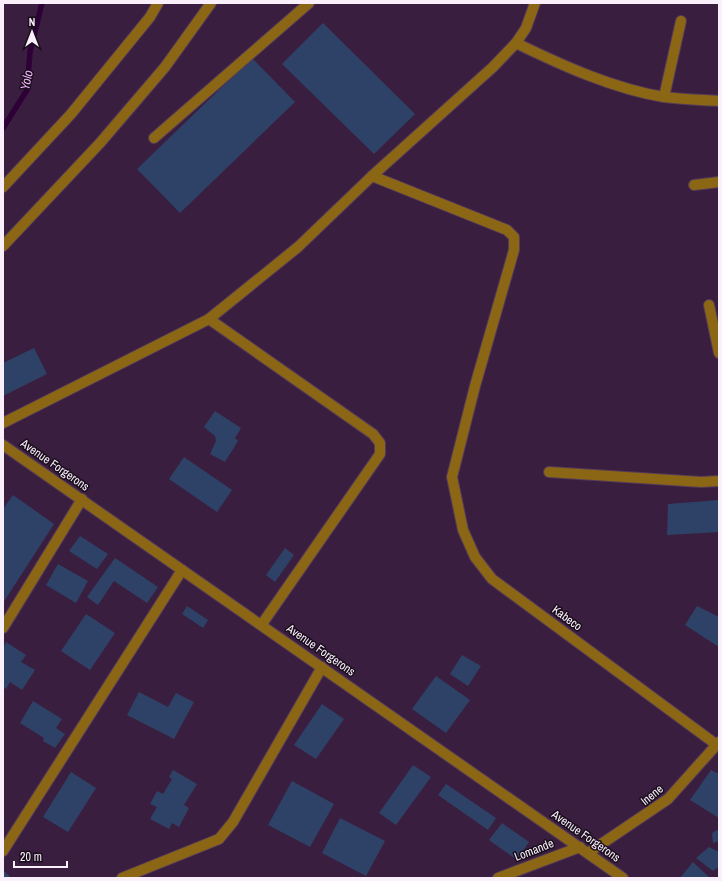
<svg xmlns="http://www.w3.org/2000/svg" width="722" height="881" font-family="'Archivo Narrow',sans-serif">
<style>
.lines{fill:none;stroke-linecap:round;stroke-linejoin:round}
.stream{stroke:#2d0135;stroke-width:5.5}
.building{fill:#2d4266}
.minor-casing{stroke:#553b59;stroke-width:12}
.minor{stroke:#8b6615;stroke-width:10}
.labels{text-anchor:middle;stroke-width:3;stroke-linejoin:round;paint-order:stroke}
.street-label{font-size:12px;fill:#faf0fc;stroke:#1a0e1c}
.water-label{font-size:13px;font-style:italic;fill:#f2b4fd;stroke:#1a0e1c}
</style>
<rect width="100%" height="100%" fill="#3a1e3f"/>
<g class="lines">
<polyline class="stream" points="3,128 27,90 30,52 42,3"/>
</g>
<g class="building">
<polygon points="323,23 415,114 374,154 282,64"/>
<polygon points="252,58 295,102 180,213 137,169"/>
<polygon points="34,348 47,374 3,396 3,363"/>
<polygon points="215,411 241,428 235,438 238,441 225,462 210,454 216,441 215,436 204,427"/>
<polygon points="184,457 232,490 217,512 169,479"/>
<polygon points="13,495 54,524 3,603 3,509"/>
<polygon points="719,500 719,532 667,535 668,504"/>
<polygon points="80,536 108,554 97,569 69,551"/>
<polygon points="285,548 294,555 275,582 266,575"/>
<polygon points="115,558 158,587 147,603 114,581 98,605 87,597"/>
<polygon points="58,564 88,581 76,603 46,585"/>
<polygon points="187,606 208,620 203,628 182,614"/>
<polygon points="697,606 719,617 719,647 685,625"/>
<polygon points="86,614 115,633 90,670 61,651"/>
<polygon points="6,642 26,655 21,662 35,670 22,690 10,682 6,689 3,687 3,648"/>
<polygon points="462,655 481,666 468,686 450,674"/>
<polygon points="436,676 470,700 446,733 412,709"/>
<polygon points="139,692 168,707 176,693 194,702 174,739 127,715"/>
<polygon points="33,701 62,719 56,728 65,734 55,748 43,741 44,738 20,723"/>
<polygon points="322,704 344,719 316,759 294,745"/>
<polygon points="413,765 431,777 396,825 379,813"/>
<polygon points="173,770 197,784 184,805 189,808 179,827 172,823 169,829 150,819 157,807 150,804 157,791 163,794 172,779 169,777"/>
<polygon points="711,770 719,774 719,818 690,800"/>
<polygon points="71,772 96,788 68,832 43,817"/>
<polygon points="292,781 334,804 310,847 268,825"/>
<polygon points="446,784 496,818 488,830 438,795"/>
<polygon points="340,818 385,841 366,876 322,853"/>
<polygon points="502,823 529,842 517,860 489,840"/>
<polygon points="719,829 719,841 713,843 712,833"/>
<polygon points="709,847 719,852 719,867 713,871 696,858"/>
<polygon points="693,862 710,878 680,878"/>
<polygon points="3,870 11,878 3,878"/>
</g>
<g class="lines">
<defs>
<g id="minor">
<path d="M 516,43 C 561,65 614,89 664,97 C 682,99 701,100 719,101"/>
<polyline points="664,97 681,21"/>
<polyline points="154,138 309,3"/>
<polyline points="372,176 507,230 514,237 514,250 475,386 452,477 463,530 475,557 492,579 717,745"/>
<polyline points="694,185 719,182"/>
<polyline points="3,187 71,114 150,17 158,3"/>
<polyline points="3,246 100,143 165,67 211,3"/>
<polyline points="709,305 719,353"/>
<polyline points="209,319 373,434 380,443 380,454 262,624"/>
<polyline points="3,423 209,319 298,247 372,176 493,67 516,43 526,28 535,3"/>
<polyline points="3,445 623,878"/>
<polyline points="549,472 701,482 719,481"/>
<polyline points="3,628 82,499"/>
<polyline points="3,851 182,570"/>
<polyline points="588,853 668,799 719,742"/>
<polyline points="122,878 219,839 233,822 322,667"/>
<polyline points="498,878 580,847"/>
</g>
</defs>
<use href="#minor" class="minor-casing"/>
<use href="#minor" class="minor"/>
</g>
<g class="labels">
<g class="street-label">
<text transform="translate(55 465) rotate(35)" y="4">Avenue Forgerons</text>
<text transform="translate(567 618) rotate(36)" y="4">Kabeco</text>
<text transform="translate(321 650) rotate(35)" y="4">Avenue Forgerons</text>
<text transform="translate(652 795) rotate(-39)" y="4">Inene</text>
<text transform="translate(586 836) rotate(35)" y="4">Avenue Forgerons</text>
<text transform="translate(534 850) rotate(-21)" y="4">Lomande</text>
</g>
<g class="water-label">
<text transform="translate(26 80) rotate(-79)" y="5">Yolo</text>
</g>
</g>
<rect width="722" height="881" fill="none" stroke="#faf0fc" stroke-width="8"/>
<g transform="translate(32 32)" stroke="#1a0e1c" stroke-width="3" paint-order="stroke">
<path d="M0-3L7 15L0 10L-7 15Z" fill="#faf0fc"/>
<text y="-6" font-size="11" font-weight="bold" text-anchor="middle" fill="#faf0fc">N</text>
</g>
<path d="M14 861v6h53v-6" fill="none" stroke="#faf0fc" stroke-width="2"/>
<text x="20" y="861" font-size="12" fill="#faf0fc" stroke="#1a0e1c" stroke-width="3" paint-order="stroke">20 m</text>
</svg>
